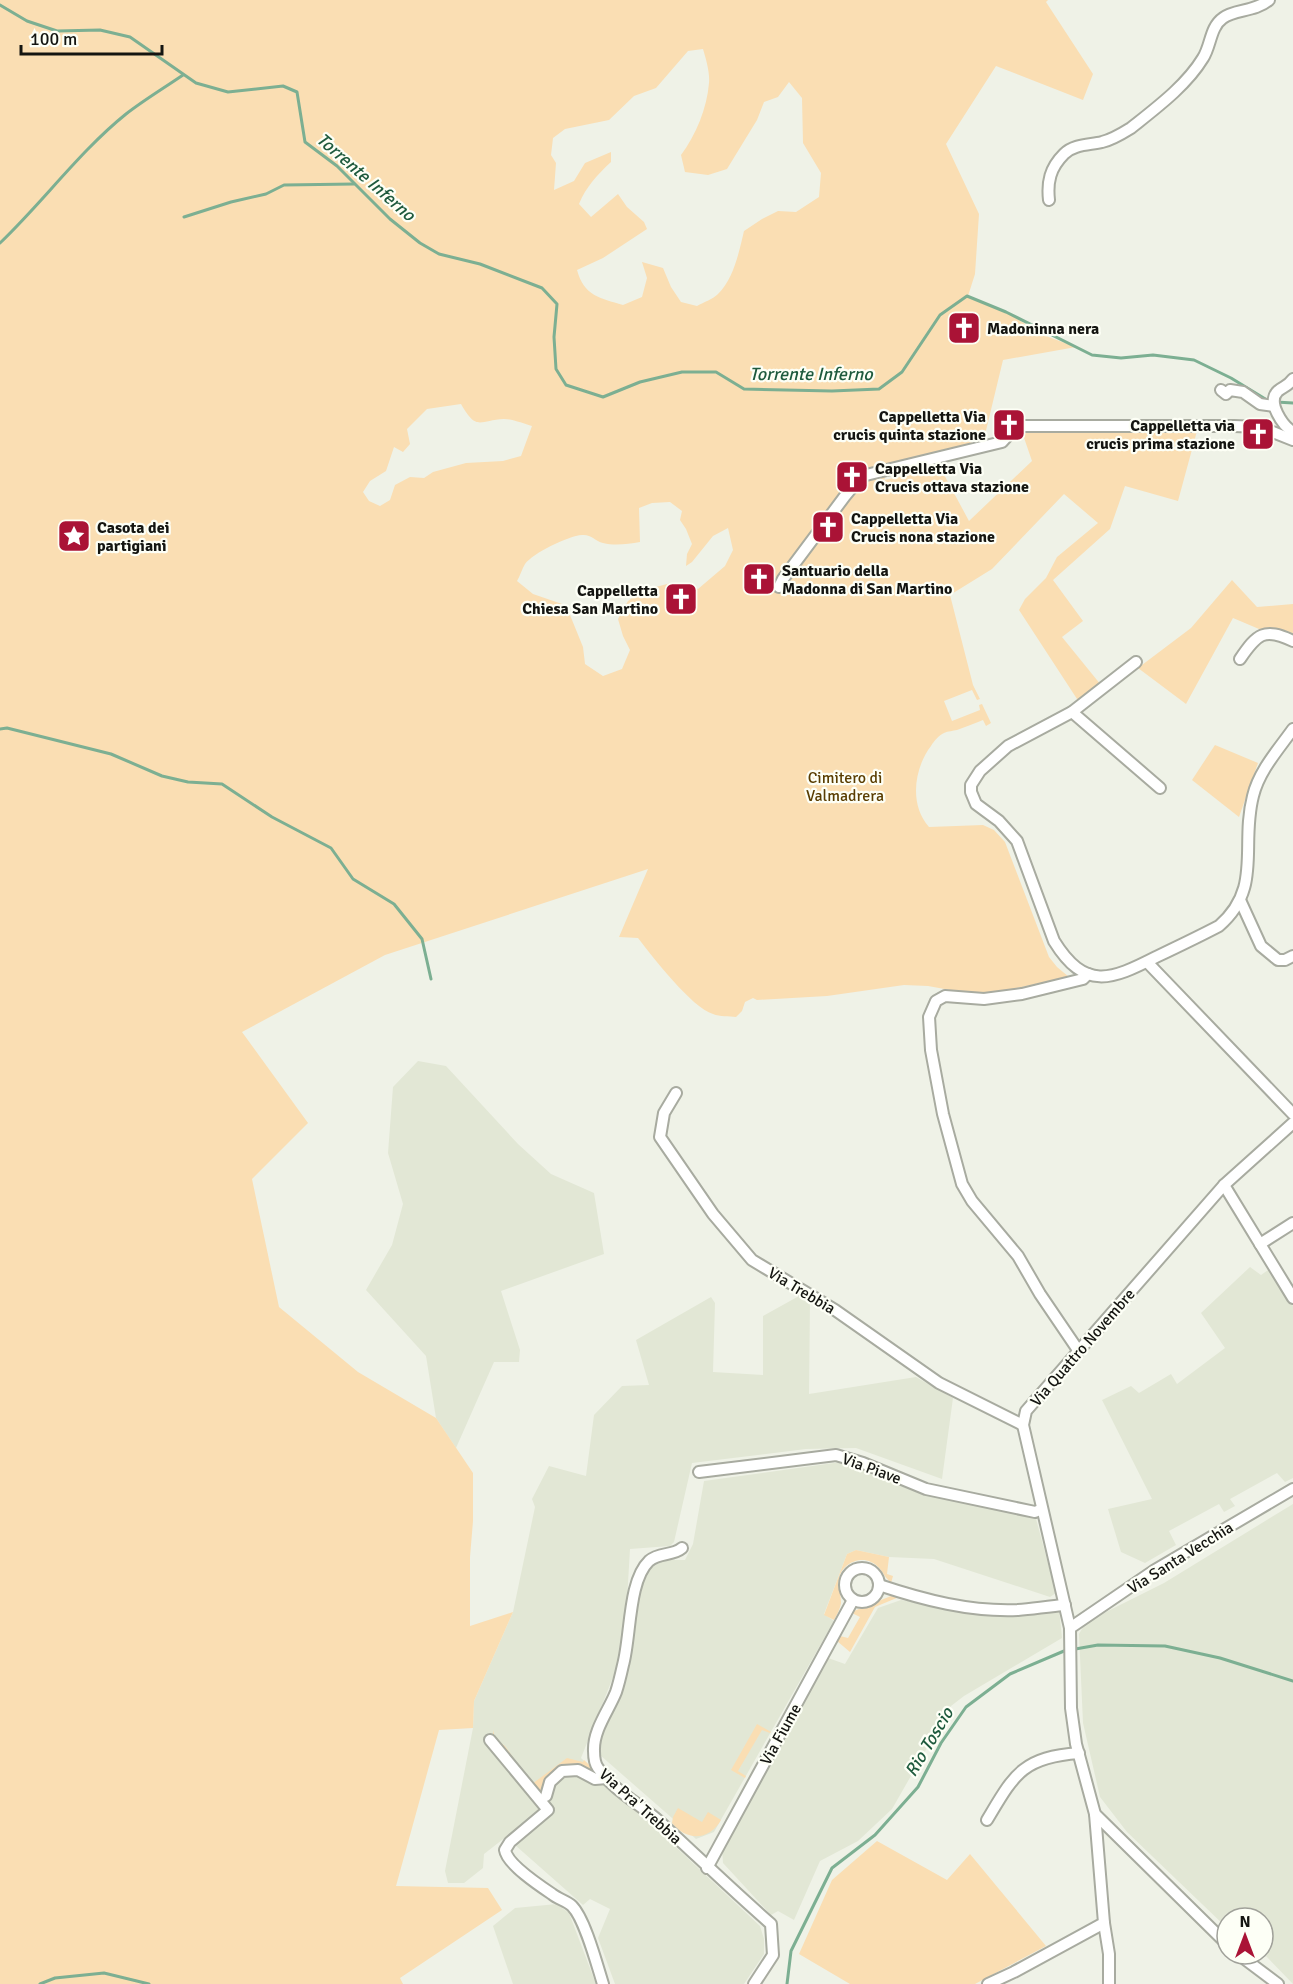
<svg xmlns="http://www.w3.org/2000/svg" width="1293" height="1984" font-family="Signika,sans-serif">
<style>
.built{fill:#e2e7d5}
.green{fill:#fadeb3;fill-rule:evenodd}
.lines{fill:none;stroke-linecap:round;stroke-linejoin:round}
.stream{stroke:#7caf92;stroke-width:3}
.minor-casing{stroke:#a8aba0;stroke-width:14}
.minor{stroke:#fff;stroke-width:10}
.labels{text-anchor:middle;stroke-width:4.5;stroke-linejoin:round;paint-order:stroke}
.poi-label{font-size:16px;font-weight:bold;fill:#141511;stroke:#fdfff6;text-anchor:start}
.park-label{font-size:16px;fill:#5a3d01;stroke:#fdfff6}
.street-label{font-size:16px;fill:#141511;stroke:#fdfff6}
.water-label{font-size:18px;font-style:italic;fill:#1e5a3d;stroke:#fdfff6}
</style>
<rect width="100%" height="100%" fill="#eff2e7"/>
<g class="built">
<polygon points="418,1061 446,1066 518,1144 551,1174 594,1193 604,1254 501,1291 520,1350 519,1362 494,1362 456,1448 436,1418 426,1356 366,1290 392,1245 403,1204 388,1153 393,1087"/>
<polygon points="1250,1267 1261,1275 1271,1268 1293,1306 1293,1478 1285,1482 1277,1473 1230,1499 1235,1506 1224,1512 1219,1504 1169,1531 1176,1545 1145,1563 1121,1552 1108,1509 1152,1499 1102,1400 1131,1386 1139,1393 1171,1374 1177,1384 1225,1348 1201,1313"/>
<polygon points="799,1296 810,1301 809,1394 916,1377 953,1398 942,1479 856,1448 806,1449 692,1463 674,1542 670,1546 630,1549 625,1634 619,1662 581,1758 760,1926 764,1939 764,1954 744,1984 615,1984 598,1938 610,1909 590,1899 583,1905 515,1845 547,1805 484,1854 483,1868 464,1883 448,1883 445,1871 473,1728 474,1701 513,1612 535,1507 532,1499 549,1466 586,1476 594,1415 622,1386 649,1385 636,1340 711,1297 715,1303 713,1372 763,1375 763,1316"/>
<polygon points="841,1462 921,1494 1035,1515 1056,1593 1050,1597 934,1559 889,1557 856,1550 847,1554 824,1614 834,1621 714,1832 696,1839 600,1755 599,1742 623,1692 634,1610 642,1578 650,1568 665,1560 685,1560 693,1544 704,1481"/>
<polygon points="1293,1504 1293,1984 1266,1956 1259,1960 1253,1954 1263,1954 1263,1918 1227,1918 1227,1928 1127,1832 1100,1797 1083,1723 1079,1634 1086,1622 1164,1583"/>
<polygon points="901,1600 1010,1616 1059,1609 1062,1638 964,1696 951,1706 892,1809 858,1841 820,1861 794,1920 778,1911 771,1915 723,1863 722,1849 828,1658 845,1664 878,1608"/>
<polygon points="557,1904 569,1913 596,1984 513,1984 493,1926 515,1908"/>
</g>
<g class="green">
<path d="M 0,0 L 1048,0 L 1046,2 L 1093,74 L 1083,100 L 996,66 L 946,144 L 979,214 L 975,274 L 968,296 L 1006,312 L 1043,335 L 1076,347 L 1003,360 L 983,443 L 862,474 L 846,483 L 831,519 L 834,523 C 850,495 857,482 888,472 L 884,480 L 941,469 L 969,521 L 1032,461 L 1022,432 L 1197,431 L 1178,501 L 1125,486 L 1110,529 L 1053,580 L 1083,621 L 1062,637 L 1101,685 L 1079,702 L 1019,610 L 1025,599 L 1046,578 L 1057,557 L 1098,523 L 1064,494 L 992,569 L 950,595 L 973,685 L 980,699 L 977,700 L 972,690 L 944,701 L 952,721 L 980,710 L 979,705 L 982,704 L 991,723 L 986,726 L 983,720 C 975,723 966,727 957,730 C 953,731 948,731 944,733 C 939,735 934,741 931,746 C 914,768 909,805 929,827 L 983,825 L 994,830 L 1005,842 L 1049,957 L 1057,967 L 1069,977 L 994,993 L 961,992 L 928,986 L 904,985 L 827,996 L 757,1000 L 753,998 L 745,1002 L 742,1011 L 736,1017 C 729,1016 720,1017 713,1014 C 692,1008 652,956 638,938 L 619,937 L 648,869 L 385,955 L 242,1032 L 308,1123 L 252,1179 L 279,1307 L 358,1372 L 436,1418 L 473,1473 L 473,1521 L 470,1557 L 470,1626 L 513,1612 L 474,1701 L 473,1728 L 439,1730 L 396,1886 L 488,1888 L 502,1910 L 400,1978 L 403,1984 L 0,1984 ZM 703,49 C 706,59 710,73 709,83 C 707,108 696,135 681,155 L 685,172 L 708,175 L 727,169 L 757,120 L 764,102 L 778,97 L 789,82 L 802,98 L 803,143 L 821,173 L 819,197 L 796,212 L 778,211 L 762,219 L 744,231 C 739,252 734,278 718,294 C 713,299 704,302 697,306 L 681,302 L 671,287 L 663,268 L 642,262 L 647,278 L 642,297 L 623,305 C 600,298 584,296 577,270 L 603,258 L 647,229 L 644,222 L 627,207 L 618,194 L 591,217 L 579,204 C 586,187 597,175 611,162 L 611,152 L 585,163 L 574,181 L 554,190 L 556,163 L 551,155 L 553,138 L 565,129 L 609,120 L 634,96 L 656,88 L 688,51 ZM 461,404 C 477,432 479,420 504,419 C 513,419 524,424 532,426 L 521,456 L 503,461 L 466,463 L 433,472 L 424,478 L 410,477 L 395,485 L 390,500 L 380,506 L 369,501 L 363,492 L 370,481 L 386,471 L 394,447 L 403,452 L 410,444 L 407,429 L 427,409 ZM 670,502 L 682,511 L 680,520 L 686,529 L 692,544 L 687,554 L 686,566 L 692,562 L 713,536 L 728,528 L 733,550 L 725,566 L 698,589 L 671,583 L 644,590 L 628,601 L 618,619 L 623,636 L 630,650 L 622,669 L 603,676 L 585,664 L 583,647 L 570,615 L 562,604 L 533,594 L 517,581 C 520,576 522,569 525,564 C 533,553 568,536 582,535 C 591,534 595,541 603,543 C 615,546 628,544 640,542 L 639,508 L 652,503 Z"/>
<polygon points="1232,580 1257,607 1293,604 1293,633 1259,629 1233,618 1186,704 1138,668 1191,628"/>
<polygon points="1215,745 1258,763 1239,817 1192,780"/>
<path d="M 856,1550 L 889,1557 L 887,1574 L 893,1576 L 891,1583 L 903,1586 L 903,1589 C 881,1581 886,1569 871,1562 C 858,1556 841,1565 839,1579 C 838,1587 841,1595 841,1603 C 840,1609 837,1615 834,1620 L 824,1615 L 847,1554 Z"/>
<polygon points="891,1596 899,1597 875,1607 850,1652 837,1641 840,1636 848,1638 860,1617 852,1613 854,1611"/>
<polygon points="757,1724 771,1732 770,1733 762,1730 738,1771 746,1776 745,1778 731,1770"/>
<path d="M 494,1730 L 494,1738 L 505,1746 L 532,1784 L 567,1758 L 583,1762 L 584,1760 L 597,1772 L 595,1774 C 570,1759 551,1765 540,1793 L 492,1738 Z"/>
<path d="M 678,1808 L 702,1822 L 708,1812 L 721,1820 C 710,1840 687,1842 672,1823 L 673,1817 Z"/>
<polygon points="877,1841 947,1880 970,1854 1046,1946 975,1984 850,1984 799,1954 832,1880"/>
</g>
<g class="lines">
<g class="stream">
<polyline points="0,5 27,21 57,31 100,30 130,37 196,83 228,92 283,86 297,92 305,142 337,166 390,219 420,243 439,254 480,264 542,288 557,304 554,337 556,369 566,385 603,397 640,382 682,372 716,372 744,389 832,391 879,389 902,372 940,315 967,296 1006,312 1092,355 1121,358 1153,355 1194,360 1231,378 1267,400"/>
<polyline points="184,217 231,202 266,194 284,185 354,184"/>
<path d="M 0,243 C 43,202 80,151 126,114 C 144,100 164,88 183,75"/>
<polyline points="1276,402 1293,403"/>
<polyline points="0,729 7,728 111,754 162,776 188,782 222,784 272,817 331,848 353,879 394,904 422,939 431,979"/>
<polyline points="40,1984 55,1978 104,1973 149,1984"/>
<polyline points="787,1984 791,1951 832,1868 875,1835 918,1787 941,1743 966,1707 1010,1674 1064,1651 1098,1645 1165,1646 1220,1658 1293,1681"/>
</g>
<defs>
<g id="minor">
<path d="M 1049,200 C 1047,182 1050,168 1064,154 C 1074,144 1090,145 1102,142 C 1111,140 1123,133 1131,128 C 1156,108 1186,86 1203,58 C 1211,46 1210,27 1223,18 C 1234,9 1255,12 1269,0"/>
<path d="M 1293,379 C 1287,387 1284,386 1278,391 C 1266,402 1283,426 1293,432"/>
<polyline points="1221,390 1226,394 1230,390 1243,392 1260,404 1274,406"/>
<polyline points="779,587 783,579 845,496 859,479 866,475 1002,442 1011,432 1021,426 1234,426 1260,427 1293,440"/>
<path d="M 1240,659 C 1257,634 1264,627 1293,641"/>
<path d="M 1136,662 L 1072,712 L 1008,746 L 980,771 L 971,785 L 971,792 L 976,804 L 999,821 L 1017,841 L 1054,941 C 1085,991 1111,980 1156,957 C 1177,947 1198,937 1219,926 C 1263,888 1240,846 1253,796 C 1259,771 1278,750 1293,729"/>
<polyline points="1072,712 1160,788"/>
<polyline points="1240,900 1261,946 1278,960 1285,960 1293,956"/>
<polyline points="1147,962 1293,1114"/>
<polyline points="676,1093 664,1113 660,1137 713,1214 752,1260 835,1310 939,1383 1023,1425"/>
<polyline points="1224,1185 1293,1298"/>
<polyline points="1260,1244 1293,1223"/>
<polyline points="1078,1350 1040,1294 1018,1256 972,1201 962,1184 943,1114 931,1050 929,1017 936,1001 945,996 984,999 1022,994 1083,979 1088,974"/>
<polyline points="699,1472 836,1455 863,1463 926,1489 1035,1512 1042,1509"/>
<path d="M 682,1548 C 673,1556 659,1552 649,1561 C 628,1581 631,1636 623,1665 C 621,1674 619,1683 616,1692 C 609,1710 593,1730 594,1751 C 594,1756 595,1764 598,1768 C 614,1791 640,1804 660,1822 C 697,1856 733,1891 771,1924 L 773,1955 L 754,1984"/>
<circle cx="862" cy="1585" r="17"/>
<path d="M 879,1585 C 924,1600 970,1612 1018,1610 C 1033,1609 1049,1606 1065,1605"/>
<polyline points="1070,1628 1155,1570 1293,1489"/>
<path d="M 490,1740 L 548,1810 L 510,1842 L 505,1850 C 507,1864 540,1886 552,1894 C 558,1899 567,1901 572,1906 C 585,1919 597,1965 603,1984"/>
<polyline points="546,1796 550,1782 562,1771 578,1770 595,1779 607,1778"/>
<path d="M 987,1820 C 1014,1775 1022,1757 1079,1753"/>
<polyline points="707,1868 853,1600"/>
<polyline points="1104,1923 1109,1954 1109,1984"/>
<polyline points="1227,1944 1095,1814 1076,1744 1071,1708 1070,1628 1023,1425 1026,1411 1224,1185 1293,1123"/>
<polyline points="1238,1954 1278,1984"/>
<polyline points="988,1984 1014,1972 1104,1923 1095,1814"/>
</g>
</defs>
<use href="#minor" class="minor-casing"/>
<use href="#minor" class="minor"/>
</g>
<defs>
<symbol id="church-square" viewBox="-11 -11 22 22"><rect x="-9" y="-9" width="18" height="18" rx="4" fill="#aa1336" stroke="#fdfff6"/><path d="M-1.2-6h2.4v3.5h3.3v2.4h-3.3V6h-2.4V-.1h-3.3v-2.4h3.3Z" fill="#fff"/></symbol>
<symbol id="sight-square" viewBox="-11 -11 22 22"><rect x="-9" y="-9" width="18" height="18" rx="4" fill="#aa1336" stroke="#fdfff6"/><path d="M0-6L1.8-2.2L6-1.7L2.9 1.2L3.7 5.4L0 3.3L-3.7 5.4L-2.9 1.2L-6-1.7L-1.8-2.2Z" fill="#fff"/></symbol>
</defs>
<g fill-rule="evenodd">
<use href="#church-square" x="945" y="309" width="38" height="38"/>
<use href="#church-square" x="990" y="406" width="38" height="38"/>
<use href="#church-square" x="1239" y="415" width="38" height="38"/>
<use href="#church-square" x="833" y="458" width="38" height="38"/>
<use href="#church-square" x="809" y="508" width="38" height="38"/>
<use href="#sight-square" x="55" y="517" width="38" height="38"/>
<use href="#church-square" x="740" y="560" width="38" height="38"/>
<use href="#church-square" x="662" y="580" width="38" height="38"/>
</g>
<g class="labels">
<g class="poi-label">
<text x="987" y="334">Madoninna nera</text>
<text x="986" y="422" text-anchor="end">Cappelletta Via<tspan x="986" dy="18">crucis quinta stazione</tspan></text>
<text x="1235" y="431" text-anchor="end">Cappelletta via<tspan x="1235" dy="18">crucis prima stazione</tspan></text>
<text x="875" y="474">Cappelletta Via<tspan x="875" dy="18">Crucis ottava stazione</tspan></text>
<text x="851" y="524">Cappelletta Via<tspan x="851" dy="18">Crucis nona stazione</tspan></text>
<text x="97" y="533">Casota dei<tspan x="97" dy="18">partigiani</tspan></text>
<text x="782" y="576">Santuario della<tspan x="782" dy="18">Madonna di San Martino</tspan></text>
<text x="658" y="596" text-anchor="end">Cappelletta<tspan x="658" dy="18">Chiesa San Martino</tspan></text>
</g>
<g class="park-label">
<text x="845" y="783">Cimitero di<tspan x="845" dy="18">Valmadrera</tspan></text>
</g>
<g class="street-label">
<text transform="translate(802 1290) rotate(31)" y="6">Via Trebbia</text>
<text transform="translate(1082 1347) rotate(-49)" y="6">Via Quattro Novembre</text>
<text transform="translate(872 1468) rotate(20)" y="6">Via Piave</text>
<text transform="translate(1180 1557) rotate(-32)" y="6">Via Santa Vecchia</text>
<text transform="translate(780 1734) rotate(-61)" y="6">Via Fiume</text>
<text transform="translate(641 1806) rotate(42)" y="6">Via Pra' Trebbia</text>
</g>
<g class="water-label">
<text transform="translate(366 177) rotate(41)" y="6">Torrente Inferno</text>
<text x="811" y="380">Torrente Inferno</text>
<text transform="translate(929 1742) rotate(-59)" y="6">Rio Toscio</text>
</g>
</g>
<g transform="translate(1245 1936)"><circle r="28" fill="#fdfff6" stroke="#a0a19a" stroke-width="1.5"/>
<path d="M0-4.5L10 22L0 15L-10 22Z" fill="#aa1336"/>
<text y="-9" font-size="16" font-weight="bold" text-anchor="middle" fill="#141511">N</text>
</g>
<path d="M21 45v9h141v-9" fill="none" stroke="#141511" stroke-width="3"/>
<text x="30" y="45" font-size="18" fill="#141511" stroke="#fdfff6" stroke-width="4.5" paint-order="stroke">100 m</text>
</svg>
